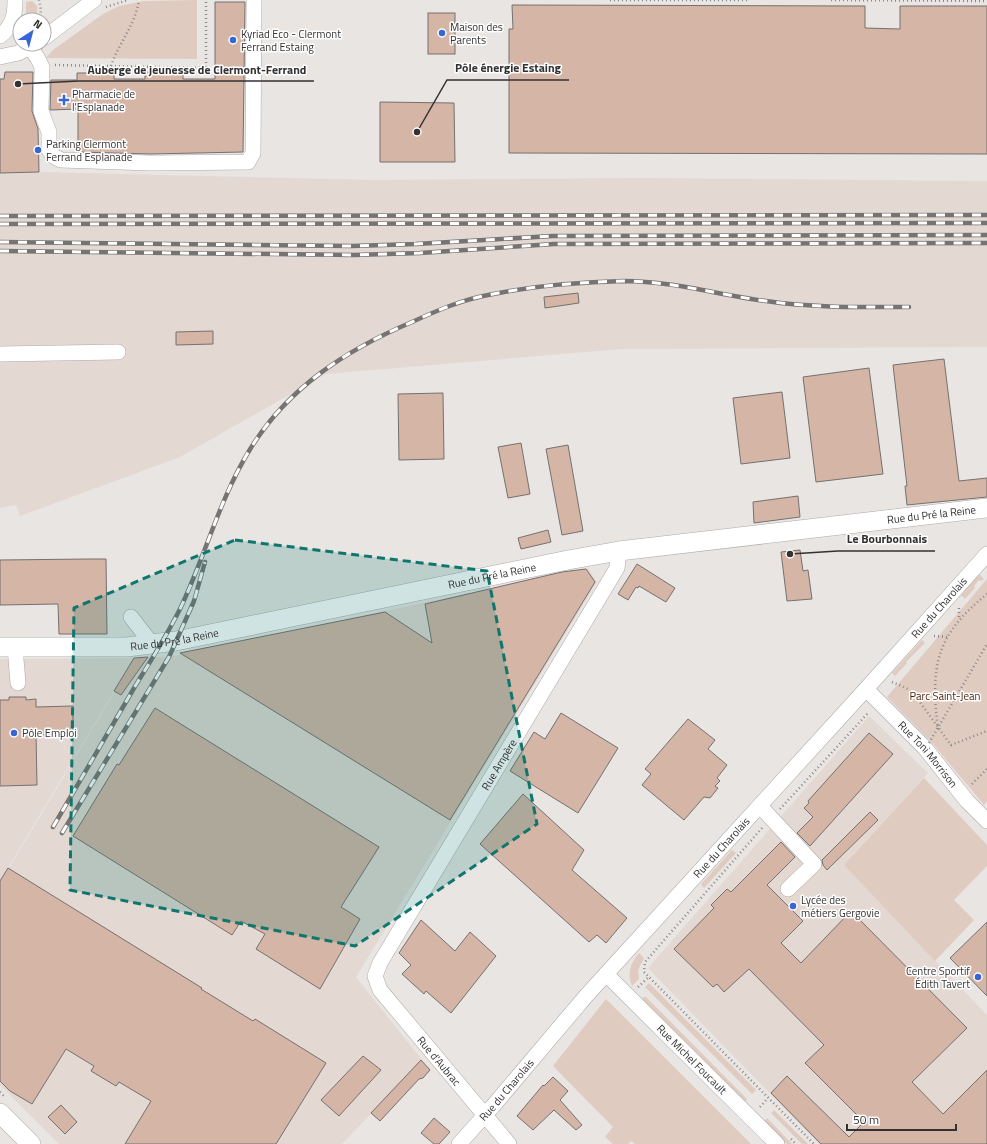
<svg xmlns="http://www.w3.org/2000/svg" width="987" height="1144" font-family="'Titillium Web',sans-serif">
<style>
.built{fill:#e3d8d2}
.green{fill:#e0cbc1}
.building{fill:#d5b5a5;stroke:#747170}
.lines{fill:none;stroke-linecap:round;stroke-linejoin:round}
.minor-casing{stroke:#adaaa9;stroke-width:16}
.major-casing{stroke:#adaaa9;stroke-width:20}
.path{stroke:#8b8988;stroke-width:2.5;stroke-dasharray:1 3;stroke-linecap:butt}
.minor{stroke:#fff;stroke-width:15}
.major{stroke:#fff;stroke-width:19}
.rail-casing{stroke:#767473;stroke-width:4.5}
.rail{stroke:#fff;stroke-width:3;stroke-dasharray:9;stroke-linecap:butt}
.path-bridge{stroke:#8b8988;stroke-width:2.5;stroke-dasharray:1 3;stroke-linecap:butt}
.marked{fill:#0f766e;fill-opacity:0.2;stroke:#0f766e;stroke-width:3;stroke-dasharray:8 5;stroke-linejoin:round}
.poi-dot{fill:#3765d5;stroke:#fff;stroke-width:1.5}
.labels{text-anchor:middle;stroke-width:3;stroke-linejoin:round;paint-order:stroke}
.poi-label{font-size:11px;fill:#333131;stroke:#fff;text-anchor:start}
.street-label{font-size:11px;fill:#333131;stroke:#fff}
.park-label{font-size:11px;fill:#461c04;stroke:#fff}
.leader{fill:none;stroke:#333131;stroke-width:1.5}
.callout-dot{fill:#333131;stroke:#fff;stroke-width:1.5}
.callout-label{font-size:12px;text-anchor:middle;font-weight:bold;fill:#333131;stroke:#fff;stroke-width:3;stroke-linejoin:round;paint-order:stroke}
</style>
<rect width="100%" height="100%" fill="#e8e5e3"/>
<g class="built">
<polygon points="39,172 374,180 639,178 987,181 987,347 621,349 326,374 180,457 20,516 16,505 0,508 0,173"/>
<polygon points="588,568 597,582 356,977 422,1060 342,1144 59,1144 0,1085 0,883 135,658 169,657"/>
<polygon points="134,658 105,706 0,881 0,659"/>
<polygon points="869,716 928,773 844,865 987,1015 987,1144 819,1144 648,968"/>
</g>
<g class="green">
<polygon points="197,0 197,59 46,58 53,50 103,14 119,6 144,1"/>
<polygon points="32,1 37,6 37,14 33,19 26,20 26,2"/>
<polygon points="979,574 984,579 981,581 979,580 974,586 975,588 965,599 961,595"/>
<polygon points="987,579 987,801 984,805 934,745 887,697"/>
<polygon points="922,640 925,643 906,662 907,663 895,676 892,673"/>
<polygon points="924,778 987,845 987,866 954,900 974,920 935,961 844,865"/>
<polygon points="732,850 736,853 704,888 701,884"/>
<path d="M 639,953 L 644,958 L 638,970 L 639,979 L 632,986 C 627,973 630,964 639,953 Z"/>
<polygon points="649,983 756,1090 752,1094 645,987"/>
<polygon points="645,996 747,1099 745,1102 642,999"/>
<polygon points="606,999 751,1144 635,1144 631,1141 628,1144 613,1144 605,1137 613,1127 553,1066"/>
<polygon points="774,1110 808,1144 802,1144 771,1113"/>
<polygon points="767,1118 792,1144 787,1144 764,1121"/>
</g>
<g class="building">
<polygon points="215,2 245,2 243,152 150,154 78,152 78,109 50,110 51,80 77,80 77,73 114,73 114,79 145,79 145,72 183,72 183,79 215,79"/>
<polygon points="512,5 865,6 865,28 900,29 900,6 987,6 987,154 509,153 509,29 513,29"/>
<rect x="428" y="13" width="27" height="41"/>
<polygon points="5,72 33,72 32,111 38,129 39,172 0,173 0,79 4,79"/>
<polygon points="380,102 454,103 455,162 380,162"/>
<polygon points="578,293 579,303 545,308 544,297"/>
<polygon points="213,331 213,344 176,345 176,332"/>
<polygon points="944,359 959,481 987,478 987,497 907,505 905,486 907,486 893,365"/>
<polygon points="869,368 883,474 816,482 803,377"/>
<polygon points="782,392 790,458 741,464 733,398"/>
<polygon points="443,393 444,459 399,460 398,394"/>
<polygon points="521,443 530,494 508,498 498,447"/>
<polygon points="568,445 583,531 562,535 546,449"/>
<polygon points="798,496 800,517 754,523 753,502"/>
<polygon points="548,530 551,542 521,549 518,538"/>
<polygon points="800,550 803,571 808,570 812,599 787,601 781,552"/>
<polygon points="88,559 106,559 107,634 59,634 58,604 0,605 0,560"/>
<polygon points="637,564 675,588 666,602 639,586 638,588 636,587 628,600 618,594"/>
<polygon points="586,569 595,582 450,820 180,653 385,612 432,643 425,604 562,572"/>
<polygon points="148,657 121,695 114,691 134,658"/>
<polygon points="9,697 26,697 26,700 36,699 36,707 73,706 73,734 36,735 37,785 0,786 0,700 9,700"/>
<polygon points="155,708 379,847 341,907 360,919 320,989 256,949 265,934 241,921 232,935 73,836 117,764 119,765"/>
<polygon points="561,713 618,748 578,813 510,771 534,732 545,739"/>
<polygon points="688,719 715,740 708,749 727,765 717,778 720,781 715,786 718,788 710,798 704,797 684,820 642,785 651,774 645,769"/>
<polygon points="869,733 893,754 810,846 797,833 813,817 804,808 809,803 808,801"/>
<polygon points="523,794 584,850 572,870 627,918 606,943 597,935 589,942 480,844"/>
<polygon points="870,812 878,820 827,870 823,865 822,860"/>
<polygon points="781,842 795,857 767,885 803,921 781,943 801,963 851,911 967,1028 912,1082 943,1114 987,1070 987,1144 821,1144 771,1093 787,1076 849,1137 864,1122 805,1063 824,1045 749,969 724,992 717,984 713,987 674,949 714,908 711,905 727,889 731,892"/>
<polygon points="8,868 202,988 201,989 253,1021 255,1019 326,1063 276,1144 125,1144 151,1101 119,1082 116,1086 91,1071 94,1066 66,1049 32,1104 10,1091 0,1081 0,881"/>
<polygon points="421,920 455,951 470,932 496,956 451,1013 426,991 424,994 402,974 411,965 399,953"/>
<polygon points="987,922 987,996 950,958"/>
<polygon points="363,1056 381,1070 339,1116 321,1100"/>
<polygon points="421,1060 430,1070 423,1078 419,1079 380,1121 371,1113"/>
<polygon points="553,1077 568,1091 560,1100 582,1125 576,1130 554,1110 533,1130 517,1116 543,1085 544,1086"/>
<polygon points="61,1105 77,1122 65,1134 48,1117"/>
<polygon points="434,1118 450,1132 439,1144 434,1144 421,1133"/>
</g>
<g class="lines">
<defs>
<g id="minor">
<path d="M 0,36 C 13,26 15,15 15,0"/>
<polyline points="44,38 94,0"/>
<polyline points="27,44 37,57 42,67 41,111 49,132 49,150 53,156 61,160 150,163 248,162 253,153 254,0"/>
<polyline points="0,57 18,53 36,44"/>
<polyline points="0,354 118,352"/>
<polyline points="131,617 152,644"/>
<polyline points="15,647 18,683"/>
<path id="s1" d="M 866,689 L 925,748 L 967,801 L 987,821"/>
<polyline points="760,806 814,864 788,889"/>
<path id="s2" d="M 606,974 L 777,1144"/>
<path id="s3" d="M 459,1144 L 493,1106 L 586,996 L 866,689 L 987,554"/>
<path id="s4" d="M 509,1144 L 380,990 L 375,976 L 380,963 L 617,568 L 619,551"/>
</g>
<g id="major">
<path id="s5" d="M 0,647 L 127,647 L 176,641 L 568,560 L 619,551 L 987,508"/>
<polyline points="0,1113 31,1144"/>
</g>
</defs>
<use href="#minor" class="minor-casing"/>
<use href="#major" class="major-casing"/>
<g class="path">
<polyline points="610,0 747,0"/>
<polyline points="831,0 987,1"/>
<polyline points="106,7 128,0"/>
<path d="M 38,20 C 42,13 41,8 39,0"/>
<polyline points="55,65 206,68 206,0"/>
<path d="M 111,66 C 119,42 135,26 139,0"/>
<polyline points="959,608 959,619"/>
<polyline points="934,636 947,637"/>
<polyline points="892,682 908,689 919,701 951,745 987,731"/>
<path d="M 938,729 C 930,666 936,635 987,594"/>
<polyline points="972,784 987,769"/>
<polyline points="780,809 869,712"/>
<polyline points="762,828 645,962 644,972 814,1144"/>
<polyline points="638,987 649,977"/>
<polyline points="0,1092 4,1096"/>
<polyline points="760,1107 768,1098"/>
<polyline points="791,1139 796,1144"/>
</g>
<use href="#minor" class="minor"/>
<use href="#major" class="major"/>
<defs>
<g id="rail">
<polyline points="0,216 987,215"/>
<polyline points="0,224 987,223"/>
<polyline points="0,242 352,246 416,244 553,236 987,235"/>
<polyline points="0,251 354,255 420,253 554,244 987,243"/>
<path d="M 53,827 C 81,779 109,731 137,683 C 152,659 167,635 180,609 C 205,557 219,500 249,451 C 287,388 346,350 412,322 C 436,311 461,300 488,295 C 532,286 579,282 624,281 C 672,281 719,295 766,301 C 814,308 862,307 909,307"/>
<polyline points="62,833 169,657 194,601 205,562"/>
</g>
</defs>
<use href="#rail" class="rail-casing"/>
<use href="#rail" class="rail"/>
<polyline class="path-bridge" points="929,743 987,644"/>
</g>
<path class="marked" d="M 235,540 L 487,571 L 537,824 L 355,946 L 70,890 L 74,608 Z"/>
<g class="poi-dot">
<circle cx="442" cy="33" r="4"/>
<circle cx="233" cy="40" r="4"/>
<path d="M62 94h4v4h4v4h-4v4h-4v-4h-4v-4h4z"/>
<circle cx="38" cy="150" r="4"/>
<circle cx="14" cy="733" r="4"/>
<circle cx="793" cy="906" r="4"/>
<circle cx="978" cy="977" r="4"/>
</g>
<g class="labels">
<g class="poi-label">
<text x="450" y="31">Maison des<tspan x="450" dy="13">Parents</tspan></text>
<text x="241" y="38">Kyriad Eco - Clermont<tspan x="241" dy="13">Ferrand Estaing</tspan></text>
<text x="72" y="98">Pharmacie de<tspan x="72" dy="13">l'Esplanade</tspan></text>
<text x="46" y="148">Parking Clermont<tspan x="46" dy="13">Ferrand Esplanade</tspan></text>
<text x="22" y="737">Pôle Emploi</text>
<text x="801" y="904">Lycée des<tspan x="801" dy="13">métiers Gergovie</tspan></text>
<text x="970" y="975" text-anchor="end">Centre Sportif<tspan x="970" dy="13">Édith Tavert</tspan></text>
</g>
<g class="street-label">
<text dy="4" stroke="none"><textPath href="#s5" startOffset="943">Rue du Pré la Reine</textPath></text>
<text dy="4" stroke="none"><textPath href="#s5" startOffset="499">Rue du Pré la Reine</textPath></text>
<text dy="4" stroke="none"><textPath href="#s3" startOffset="720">Rue du Charolais</textPath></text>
<text dy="4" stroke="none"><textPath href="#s5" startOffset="175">Rue du Pré la Reine</textPath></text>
<text dy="4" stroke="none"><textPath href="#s1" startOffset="90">Rue Toni Morrison</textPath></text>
<text dy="4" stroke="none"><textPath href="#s4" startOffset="461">Rue Ampère</textPath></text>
<text dy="4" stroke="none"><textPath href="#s3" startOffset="396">Rue du Charolais</textPath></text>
<text dy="4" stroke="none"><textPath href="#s2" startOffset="121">Rue Michel Foucault</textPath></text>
<text transform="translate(439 1061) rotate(50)" y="4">Rue d'Aubrac</text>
<text dy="4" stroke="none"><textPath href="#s3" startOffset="72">Rue du Charolais</textPath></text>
</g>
<g class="park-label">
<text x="945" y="700">Parc Saint-Jean</text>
</g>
</g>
<path class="leader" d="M417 132L447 80H569M18 84L79 81H314M790 554L838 551H935"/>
<g class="callout-dot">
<circle cx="417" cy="132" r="4"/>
<circle cx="18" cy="84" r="4"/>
<circle cx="790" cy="554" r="4"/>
</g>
<g class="callout-label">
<text x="508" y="72">Pôle énergie Estaing</text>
<text x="197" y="74">Auberge de jeunesse de Clermont-Ferrand</text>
<text x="887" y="543">Le Bourbonnais</text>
</g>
<g transform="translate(32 32) rotate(36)"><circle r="19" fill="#ffffff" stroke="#adadad"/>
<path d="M0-3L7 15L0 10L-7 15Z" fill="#3765d5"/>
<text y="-6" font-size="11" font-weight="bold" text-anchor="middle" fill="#333131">N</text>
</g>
<path d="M847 1124v6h109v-6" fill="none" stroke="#333131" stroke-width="2"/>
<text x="853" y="1124" font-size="12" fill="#333131" stroke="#ffffff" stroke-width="3" paint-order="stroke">50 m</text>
</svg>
